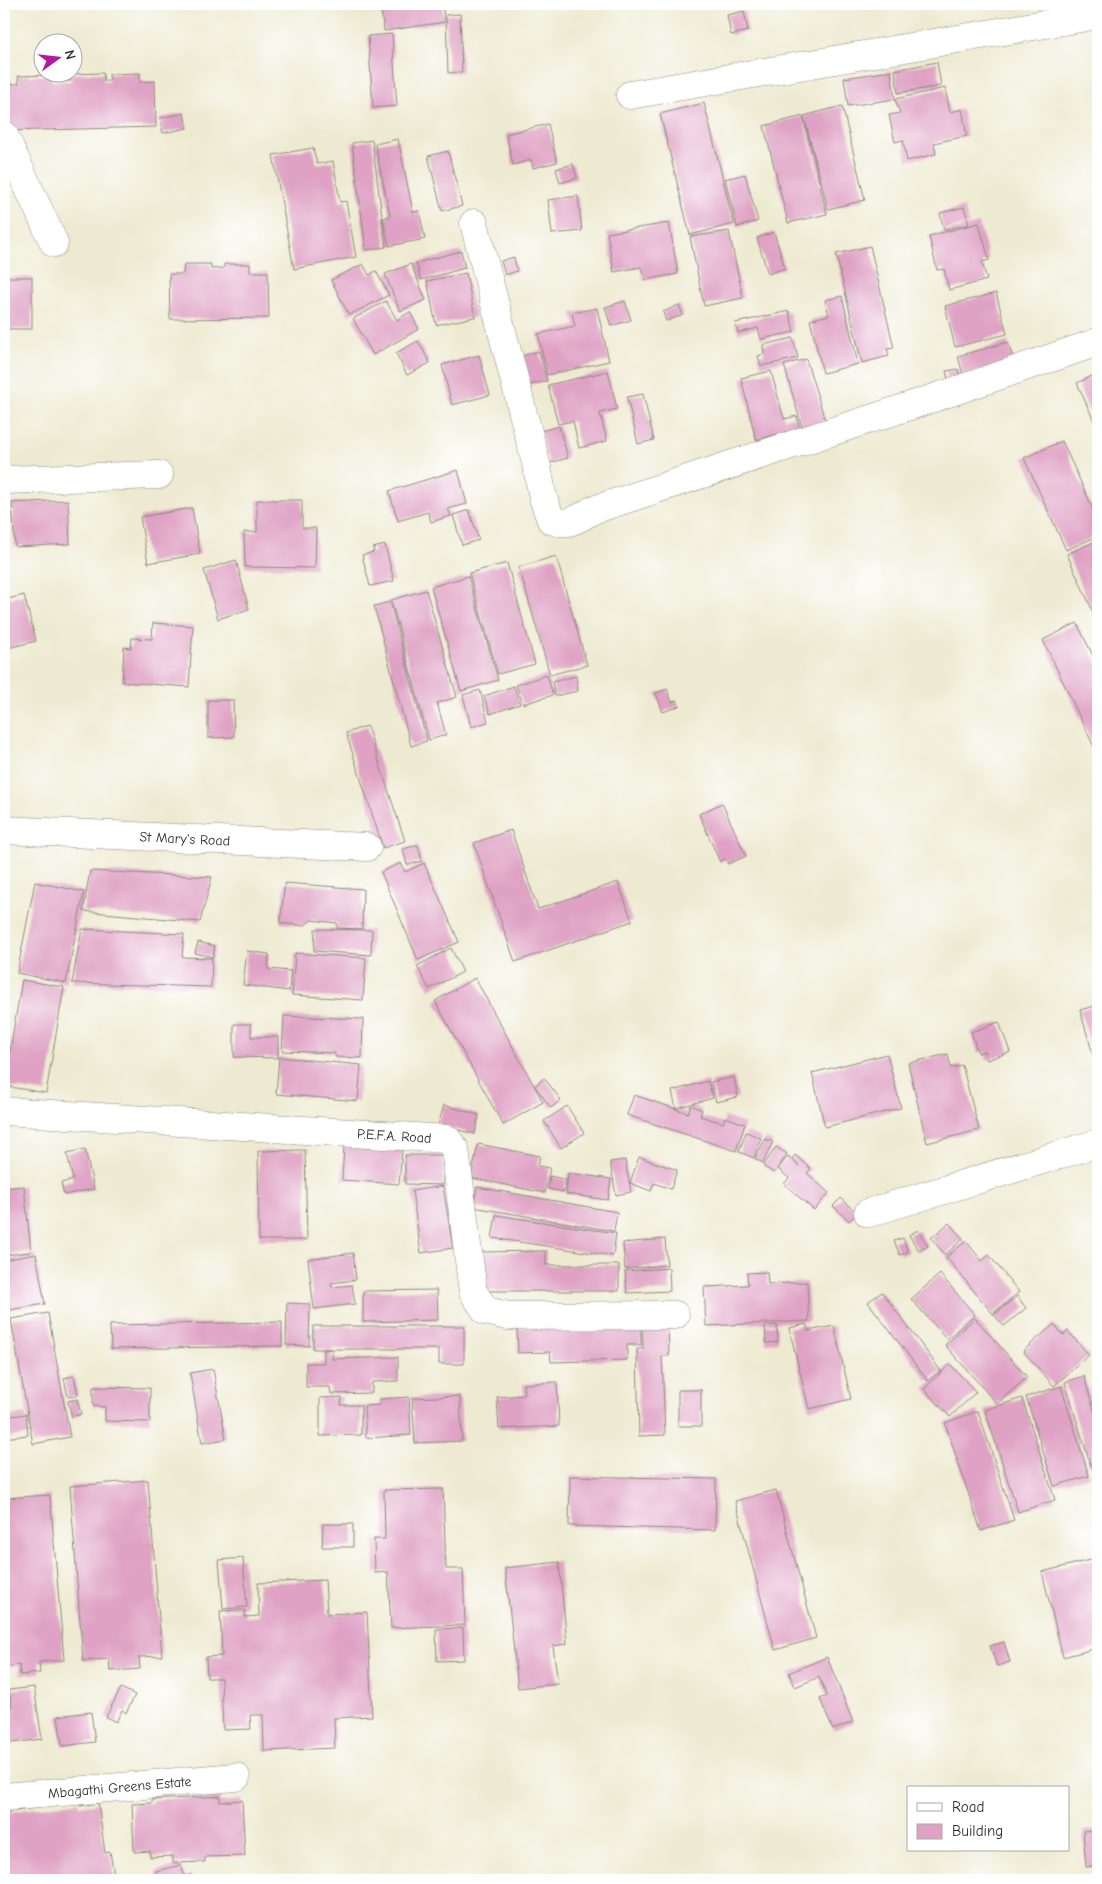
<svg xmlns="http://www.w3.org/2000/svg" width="1102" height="1884" font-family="'Comic Neue',sans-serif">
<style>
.building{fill:#dfa1c4}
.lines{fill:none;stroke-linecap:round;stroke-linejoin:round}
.minor-casing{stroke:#8c8a7e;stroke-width:29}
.minor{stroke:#fff;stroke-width:28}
.labels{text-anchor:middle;stroke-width:4.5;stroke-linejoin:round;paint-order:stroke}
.street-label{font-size:14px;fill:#2b2b2b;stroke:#fff}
</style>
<rect width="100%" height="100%" fill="#fff"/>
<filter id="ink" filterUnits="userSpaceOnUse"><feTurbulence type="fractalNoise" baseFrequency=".02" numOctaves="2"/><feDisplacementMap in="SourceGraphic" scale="10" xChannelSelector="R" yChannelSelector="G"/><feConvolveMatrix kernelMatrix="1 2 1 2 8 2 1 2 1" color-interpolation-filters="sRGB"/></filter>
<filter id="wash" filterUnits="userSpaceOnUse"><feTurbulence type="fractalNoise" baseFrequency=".0096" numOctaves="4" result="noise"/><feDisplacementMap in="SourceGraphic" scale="20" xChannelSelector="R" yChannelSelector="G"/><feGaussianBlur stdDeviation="1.12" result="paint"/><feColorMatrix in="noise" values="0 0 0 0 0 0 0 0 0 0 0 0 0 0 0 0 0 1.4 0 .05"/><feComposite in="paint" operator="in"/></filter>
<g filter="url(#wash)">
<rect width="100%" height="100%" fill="#eeead1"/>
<g id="blocks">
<g class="building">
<polygon points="380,4 442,4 445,22 384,31"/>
<polygon points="744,11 748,31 731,35 727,15"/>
<polygon points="460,14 462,72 448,73 446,15"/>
<polygon points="392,34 397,106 373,108 368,36"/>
<polygon points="937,62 941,86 898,93 895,70"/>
<polygon points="891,71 895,99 848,106 844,78"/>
<polygon points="103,73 104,81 110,81 109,74 140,73 140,82 155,81 156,127 4,131 4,84 19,84 18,76 51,75 51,81 71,81 71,74"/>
<polygon points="945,88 950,112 962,109 967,136 934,143 936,154 907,161 903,140 895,142 889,115 900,113 895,99"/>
<polygon points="704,103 734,224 690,235 660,114"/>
<polygon points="842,106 865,200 828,209 804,116"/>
<polygon points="184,113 187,128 163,133 160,118"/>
<polygon points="803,116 827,214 788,223 764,126"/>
<polygon points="548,124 557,162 533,168 531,160 513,165 506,134"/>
<polygon points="398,139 413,212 419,211 425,239 389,246 383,218 390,216 375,144"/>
<polygon points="372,140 386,247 366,250 352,143"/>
<polygon points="313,148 317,164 333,161 340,202 346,201 356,257 294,269 273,155"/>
<polygon points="448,151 462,206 442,211 428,156"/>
<polygon points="573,164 577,178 560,183 556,169"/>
<polygon points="745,174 758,221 737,227 725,179"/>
<polygon points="578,196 582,231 552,234 548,200"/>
<polygon points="964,207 969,224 944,230 940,213"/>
<polygon points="669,223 678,274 644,280 641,267 614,272 607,233"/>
<polygon points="979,223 989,260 982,262 987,280 949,290 944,269 937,270 929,236"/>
<polygon points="729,231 743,298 704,306 690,237"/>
<polygon points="774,232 785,268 768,274 757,238"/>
<polygon points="870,246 894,348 887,349 889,356 862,363 836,254"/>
<polygon points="461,251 465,268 421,280 416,263"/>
<polygon points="514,257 517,271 505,275 501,261"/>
<polygon points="184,264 211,264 211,269 224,268 224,264 250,264 250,272 268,272 269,318 170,319 169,274 183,274"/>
<polygon points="363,264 369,275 376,271 389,295 349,315 331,280"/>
<polygon points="411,264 426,300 400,311 385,274"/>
<polygon points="466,273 475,317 436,325 427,281"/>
<rect x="4" y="277" width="28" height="52"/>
<polygon points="996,293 1007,334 955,347 945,306"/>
<polygon points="842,296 858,364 823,373 810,320 829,315 825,300"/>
<polygon points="386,301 397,320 410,312 419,329 373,355 353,319"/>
<polygon points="625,301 631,320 611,326 605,307"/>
<polygon points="679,305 683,315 666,321 663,312"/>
<polygon points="597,308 609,361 547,375 538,334 575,326 572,313"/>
<polygon points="789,311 794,332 761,339 758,328 738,333 735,323"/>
<polygon points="793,338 798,358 761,366 758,356 764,354 763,345"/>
<polygon points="418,341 430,363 407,375 396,353"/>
<polygon points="1008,342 1014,361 963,375 958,356"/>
<polygon points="539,351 547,381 529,385 521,356"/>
<polygon points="479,355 490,395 452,405 442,365"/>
<polygon points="806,359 825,420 802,427 784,365"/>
<polygon points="958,369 960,377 948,379 946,371"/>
<polygon points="608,371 617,409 600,413 607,441 579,448 573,421 558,424 548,385"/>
<polygon points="771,371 784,419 797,416 800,431 785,432 756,440 741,378"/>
<polygon points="1098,373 1098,430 1077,383"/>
<polygon points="643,394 654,440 638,444 627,397"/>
<polygon points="559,426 568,458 549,463 540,431"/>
<polygon points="1062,441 1098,520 1098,536 1066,550 1024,458"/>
<polygon points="458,470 467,504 448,509 451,516 431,522 428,512 398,521 389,491"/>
<polygon points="68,500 70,544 15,547 12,503"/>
<polygon points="257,500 302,500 302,528 316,528 315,568 245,567 244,532 257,532"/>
<polygon points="192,508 200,554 148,563 140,517"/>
<polygon points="469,510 479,540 462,545 453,515"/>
<polygon points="1098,540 1098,623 1067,554"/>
<polygon points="385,545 394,581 370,586 362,555 374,552 373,548"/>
<polygon points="556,556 587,665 550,675 519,567"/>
<polygon points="236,560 249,609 218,619 204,570"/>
<polygon points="4,563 7,575 4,576"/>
<polygon points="507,563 535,664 498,674 469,573"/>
<polygon points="468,576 498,680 461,691 431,587"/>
<polygon points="426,590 457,697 437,703 446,735 429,740 391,600"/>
<polygon points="24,595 36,641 4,649 4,600"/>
<polygon points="390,602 427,741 411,746 374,606"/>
<polygon points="153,623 193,626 189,687 122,682 124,647 131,648 132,638 152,639"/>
<polygon points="1077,623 1098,666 1098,755 1043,640"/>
<polygon points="547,675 553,695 523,704 516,685"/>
<polygon points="576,676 578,691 555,696 552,682"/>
<polygon points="514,686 520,704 490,714 484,696"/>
<polygon points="667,689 672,702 676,700 679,706 663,712 656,693"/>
<polygon points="480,690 488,722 471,727 463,695"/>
<polygon points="208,700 233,700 234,737 208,738"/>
<polygon points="367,726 405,841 383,848 346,733"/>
<polygon points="722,803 746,856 728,864 725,859 720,862 699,814"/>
<polygon points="511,830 538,909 618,882 632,921 515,962 474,843"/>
<polygon points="418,845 422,861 407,865 403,849"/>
<polygon points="401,863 405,872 424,863 459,942 418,960 381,872"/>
<polygon points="90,871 212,877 200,922 83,911"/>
<polygon points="35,882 84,892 66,983 17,973"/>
<polygon points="285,883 363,889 362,929 337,928 337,923 311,920 304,926 280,923"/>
<polygon points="82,929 184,934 182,957 212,958 211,987 72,983"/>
<polygon points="315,929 372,930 371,955 314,951"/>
<polygon points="198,942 215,946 213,957 195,953"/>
<polygon points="451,948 463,972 429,989 417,966"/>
<polygon points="247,951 269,954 268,969 291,971 289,991 243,985"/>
<polygon points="295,953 366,958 363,1000 292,995"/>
<polygon points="475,978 543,1102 503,1125 435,1001"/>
<polygon points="22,980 64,987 46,1093 4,1086"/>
<polygon points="1098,1005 1098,1072 1080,1010"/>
<polygon points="284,1016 363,1019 362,1058 335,1057 335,1053 282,1051"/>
<polygon points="999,1022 1010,1052 987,1060 984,1051 978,1053 971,1032"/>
<polygon points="234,1024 251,1024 251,1037 278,1037 278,1058 234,1057"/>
<polygon points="887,1054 901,1108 825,1127 812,1073"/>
<polygon points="948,1054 951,1068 962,1065 979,1130 927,1143 908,1063"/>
<polygon points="279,1057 361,1065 358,1101 276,1094"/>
<polygon points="734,1077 738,1097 716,1102 711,1082"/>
<polygon points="544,1078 561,1100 551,1108 535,1086"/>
<polygon points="708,1081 713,1098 676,1108 672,1091"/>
<polygon points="634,1095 688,1113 691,1105 702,1110 700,1116 723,1123 725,1117 745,1124 736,1151 627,1115"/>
<polygon points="444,1105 479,1115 475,1134 438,1125"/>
<polygon points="567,1106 584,1133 561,1148 544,1121"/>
<polygon points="746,1132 761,1138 754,1158 739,1152"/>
<polygon points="765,1139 773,1142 763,1163 755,1159"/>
<polygon points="478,1144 540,1156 538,1166 550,1168 545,1193 471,1178"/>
<polygon points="344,1146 402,1150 399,1184 342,1180"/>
<polygon points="776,1147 787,1154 774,1173 763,1166"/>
<polygon points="85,1149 94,1189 64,1195 61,1183 73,1180 67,1153"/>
<polygon points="305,1150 307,1240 259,1240 258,1151"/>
<polygon points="405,1155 443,1155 443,1185 405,1184"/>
<polygon points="795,1155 811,1169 807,1173 829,1193 814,1210 784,1184 789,1178 778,1169 788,1156 799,1166 792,1159"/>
<polygon points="639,1157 677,1170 671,1189 654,1183 651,1191 630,1183"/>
<polygon points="625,1160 631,1192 616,1195 610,1162"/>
<polygon points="568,1173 611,1179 608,1200 566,1194"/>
<polygon points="550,1176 566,1180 564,1192 548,1189"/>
<polygon points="24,1186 31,1252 4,1255 4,1188"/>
<polygon points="443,1186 453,1248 421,1253 412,1191"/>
<polygon points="477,1187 617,1212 614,1231 473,1207"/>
<polygon points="841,1198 857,1213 849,1221 833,1206"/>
<polygon points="496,1215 616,1233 613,1256 492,1238"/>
<polygon points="949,1223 963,1239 945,1255 931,1238"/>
<polygon points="918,1230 928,1246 919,1251 909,1235"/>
<polygon points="903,1238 908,1252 900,1255 894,1241"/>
<polygon points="665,1239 667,1265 625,1269 623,1243"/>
<polygon points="966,1241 982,1261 989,1255 1019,1292 993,1314 946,1257"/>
<polygon points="546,1251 546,1265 619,1265 619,1291 480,1291 480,1252"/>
<polygon points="353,1253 356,1280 331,1283 332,1287 352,1285 355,1304 314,1309 308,1259"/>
<polygon points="36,1254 45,1304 9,1310 4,1283 4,1260"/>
<polygon points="669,1268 670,1291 627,1293 625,1271"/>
<polygon points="767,1272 768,1284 807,1282 809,1321 706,1326 704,1287 748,1285 747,1273"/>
<polygon points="940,1274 975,1315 947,1339 911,1299"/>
<polygon points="437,1290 438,1320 363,1322 363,1291"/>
<polygon points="882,1292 941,1371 928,1381 868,1302"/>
<polygon points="1017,1296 1026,1308 1004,1326 994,1315"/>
<polygon points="287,1303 310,1304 309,1346 286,1345"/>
<polygon points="48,1313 70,1437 33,1444 11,1319"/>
<polygon points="975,1318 1027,1377 997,1404 945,1345"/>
<polygon points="282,1322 282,1346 111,1349 110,1325"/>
<polygon points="806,1324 808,1331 834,1326 851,1399 809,1409 789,1328"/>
<polygon points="1054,1324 1063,1335 1068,1331 1089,1355 1054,1386 1023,1351"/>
<polygon points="640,1325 641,1345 627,1345 627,1360 551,1362 550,1352 518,1353 517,1328"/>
<polygon points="642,1325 668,1325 669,1356 662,1356 665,1435 639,1436 637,1349 643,1349"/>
<polygon points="765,1325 777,1325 778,1342 766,1343"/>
<polygon points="313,1326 464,1326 464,1364 439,1364 439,1349 313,1349"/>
<polygon points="332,1349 332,1359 398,1357 398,1381 372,1382 372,1393 331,1394 330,1387 306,1387 306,1363 324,1363 324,1350"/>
<polygon points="950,1364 976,1392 950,1417 924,1389"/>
<polygon points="213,1369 226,1439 202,1443 190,1373"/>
<polygon points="74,1376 78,1395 68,1397 64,1378"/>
<polygon points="1084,1376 1098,1424 1098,1465 1091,1467 1065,1382"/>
<polygon points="557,1382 559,1426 499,1429 497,1397 524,1395 523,1384"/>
<polygon points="1061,1386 1089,1476 1054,1486 1026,1397"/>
<polygon points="93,1387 150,1388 150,1422 105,1421 105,1407 93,1406"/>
<rect x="678" y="1390" width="23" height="36"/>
<polygon points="460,1396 462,1441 415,1443 412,1398"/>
<polygon points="342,1397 341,1405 361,1405 361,1435 320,1436 320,1398"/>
<polygon points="409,1397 411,1435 366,1438 364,1406 380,1405 380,1399"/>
<polygon points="1022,1398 1055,1500 1018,1512 985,1410"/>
<polygon points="77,1399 81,1414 72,1417 68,1401"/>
<polygon points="978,1411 1014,1520 981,1531 945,1423"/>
<polygon points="26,1414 28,1435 4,1438 4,1417"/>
<polygon points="570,1476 716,1479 715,1530 569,1526"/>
<polygon points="148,1480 162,1656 139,1657 140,1669 110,1671 109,1659 83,1661 70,1486"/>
<polygon points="443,1489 446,1569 463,1569 465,1625 391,1628 388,1572 375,1573 374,1539 385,1539 384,1490"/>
<polygon points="776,1490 816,1638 775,1650 735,1501"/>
<polygon points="50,1495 64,1660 39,1662 40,1673 20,1675 19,1665 4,1667 4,1498"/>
<polygon points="323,1524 353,1524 353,1547 322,1547"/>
<polygon points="243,1558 247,1607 223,1609 219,1560"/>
<polygon points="1098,1558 1098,1648 1063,1657 1042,1572"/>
<polygon points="559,1562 567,1644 553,1646 558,1684 518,1688 505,1568"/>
<polygon points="325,1580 327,1614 367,1612 372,1716 334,1718 335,1748 264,1751 263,1715 250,1715 251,1729 223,1730 221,1678 207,1678 206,1657 222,1656 220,1611 245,1610 245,1617 259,1616 258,1583"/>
<polygon points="463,1628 464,1660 437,1661 436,1629"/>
<polygon points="1004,1642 1010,1662 997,1666 990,1646"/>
<polygon points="827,1657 853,1722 833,1730 820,1699 827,1696 819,1677 795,1687 789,1673"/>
<polygon points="34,1687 42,1739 4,1744 4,1707 12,1706 9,1690"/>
<polygon points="121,1688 135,1695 126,1713 122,1710 116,1722 106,1717"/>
<polygon points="91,1712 95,1742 62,1746 58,1716"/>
<polygon points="220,1796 220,1802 242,1800 245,1856 205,1857 205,1862 173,1863 173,1856 150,1857 150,1851 134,1852 132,1804 152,1803 152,1800"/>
<polygon points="79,1801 80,1806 98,1803 105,1853 110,1852 115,1880 4,1880 4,1813"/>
<polygon points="1098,1830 1098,1866 1086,1867 1083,1831"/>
<polygon points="181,1865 185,1877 191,1875 192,1880 145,1880 157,1877 156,1871"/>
</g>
</g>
</g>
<g filter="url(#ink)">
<use href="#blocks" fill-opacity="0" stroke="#8c8a7e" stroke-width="1"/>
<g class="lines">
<defs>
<g id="minor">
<polyline points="630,95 1098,15"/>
<polyline points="4,135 54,243"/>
<path d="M 474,223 L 537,467 L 543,498 L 551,520 C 568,527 579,518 593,510 L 925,401 L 1098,342"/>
<polyline points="4,480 159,475"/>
<path id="s1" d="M 4,830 L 367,847"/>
<path id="s2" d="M 4,1111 L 447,1139 L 455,1149 L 473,1292 L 486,1311 L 508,1316 L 675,1315"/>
<polyline points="868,1213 1098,1143"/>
<path id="s3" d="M 4,1797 L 236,1777"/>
</g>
</defs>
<use href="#minor" class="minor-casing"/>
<use href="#minor" class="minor"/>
</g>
</g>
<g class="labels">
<g class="street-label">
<text dy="5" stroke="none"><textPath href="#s1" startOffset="181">St Mary's Road</textPath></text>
<text dy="5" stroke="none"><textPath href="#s2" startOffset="391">P.E.F.A. Road</textPath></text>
<text dy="5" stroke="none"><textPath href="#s3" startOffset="116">Mbagathi Greens Estate</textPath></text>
</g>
</g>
<rect width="1102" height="1884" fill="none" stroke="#fff" stroke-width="20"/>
<rect x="907" y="1786" width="162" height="65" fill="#ffffff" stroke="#aaaaaa"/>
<rect x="917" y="1803" width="25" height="8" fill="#ffffff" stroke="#aaaaaa"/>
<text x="952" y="1812" font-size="15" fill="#2b2b2b">Road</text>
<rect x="917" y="1824" width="25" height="15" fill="#dfa1c4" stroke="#aaaaaa"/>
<text x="952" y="1836" font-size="15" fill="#2b2b2b">Building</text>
<g transform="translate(58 58) rotate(75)"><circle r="24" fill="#ffffff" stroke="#aaaaaa"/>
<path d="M0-4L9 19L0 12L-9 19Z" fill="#b5179e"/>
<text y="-8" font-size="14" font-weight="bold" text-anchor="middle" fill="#2b2b2b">N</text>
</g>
</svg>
